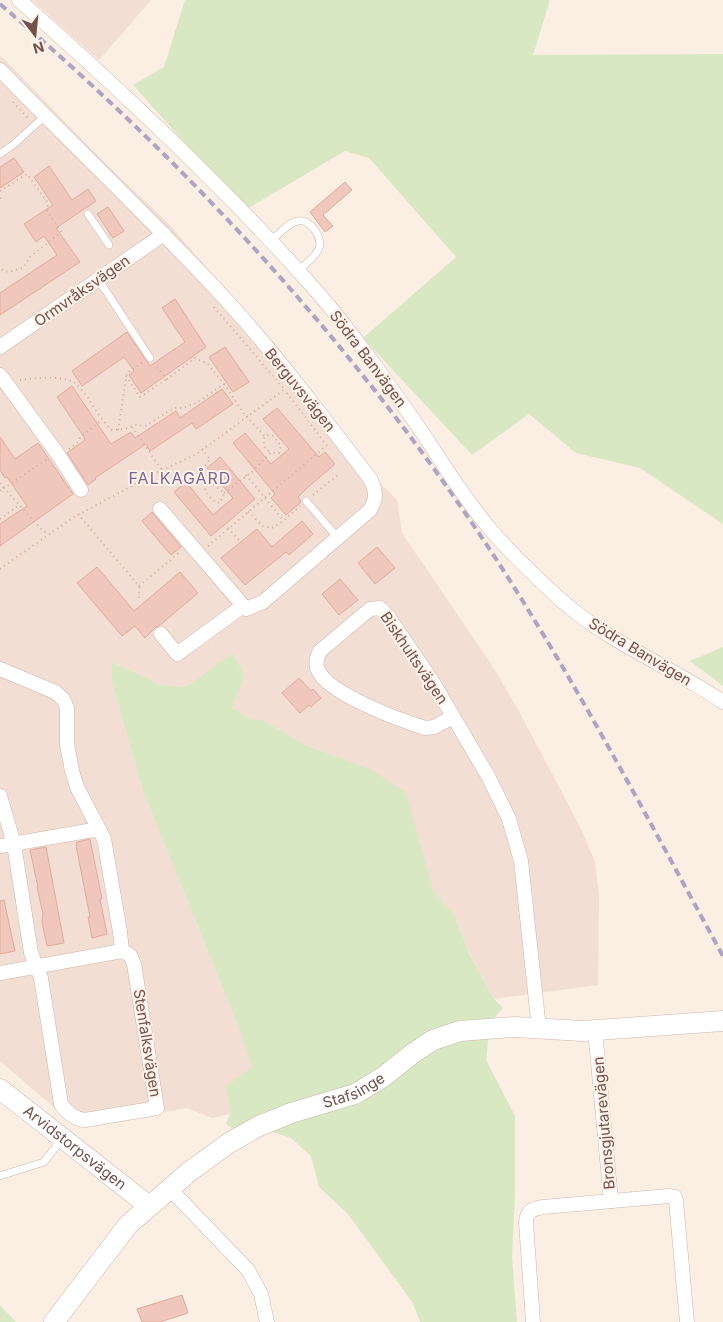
<svg xmlns="http://www.w3.org/2000/svg" width="723" height="1322" font-family="Inter,sans-serif">
<style>
.residential{fill:#f2ded2}
.green{fill:#d8e8c2}
.building{fill:#efc7bc;stroke:#e1ab9d}
.lines{fill:none;stroke-linecap:round;stroke-linejoin:round}
.lane-casing{stroke:#ceb6ad;stroke-width:8}
.street-casing{stroke:#ceb6ad;stroke-width:15}
.secondary-casing{stroke:#d1b5aa;stroke-width:21}
.path{stroke:#d4ab9f;stroke-width:2;stroke-dasharray:1 4;stroke-linecap:butt}
.lane{stroke:#fff;stroke-width:7}
.street{stroke:#fff;stroke-width:14}
.secondary{stroke:#fff;stroke-width:20}
.rail{stroke:#afa2c3;stroke-width:4;stroke-dasharray:8 5;stroke-linecap:butt}
.labels{text-anchor:middle;stroke-width:4;stroke-linejoin:round;paint-order:stroke}
.street-label{font-size:15px;fill:#72524a;stroke:#fef2e9}
.neighbourhood-label{font-size:16px;letter-spacing:1px;fill:#7d6695;stroke:#fef2e9}
</style>
<rect width="100%" height="100%" fill="#fbeee3"/>
<g class="residential">
<polygon points="32,0 151,0 99,60"/>
<polygon points="0,55 102,160 169,224 315,394 382,485 397,500 402,533 493,667 521,715 581,829 595,862 599,897 598,985 494,999 469,952 454,915 433,891 427,872 370,769 305,745 263,720 251,719 232,708 244,675 233,653 186,687 160,685 141,675 111,662 112,682 143,791 241,1033 252,1067 226,1086 230,1114 212,1118 187,1108 81,1126 63,1115 0,1061"/>
</g>
<g class="green">
<polygon points="185,0 550,0 533,55 723,54 723,524 640,468 576,453 529,414 472,455 363,338 456,257 369,158 345,151 245,210 133,85 164,67"/>
<polygon points="723,647 723,686 690,661"/>
<polygon points="233,653 244,675 232,708 251,719 263,720 305,745 370,769 406,793 433,891 454,915 469,953 494,999 503,1008 490,1023 486,1060 515,1116 515,1196 512,1257 517,1322 420,1322 413,1303 347,1213 319,1187 311,1156 291,1138 266,1130 235,1131 226,1124 230,1114 226,1086 252,1067 241,1033 143,791 112,682 111,662 141,675 160,685 186,687"/>
<polygon points="0,1305 16,1322 0,1322"/>
</g>
<g class="building">
<polygon points="14,158 24,172 0,188 0,167"/>
<polygon points="49,166 72,200 88,189 96,201 56,228 80,262 0,315 0,293 57,255 44,236 36,242 24,224 53,205 34,177"/>
<polygon points="345,182 352,190 323,215 333,226 325,232 310,212"/>
<polygon points="108,207 124,231 113,238 97,214"/>
<polygon points="175,299 206,347 141,393 129,375 134,371 124,357 82,386 72,371 127,332 150,366 185,342 162,308"/>
<polygon points="225,347 249,382 233,392 209,357"/>
<polygon points="72,386 111,444 131,432 135,438 176,411 180,418 222,389 233,404 196,429 192,423 150,451 146,444 95,478 96,479 88,485 67,453 85,440 84,437 57,397"/>
<polygon points="277,408 319,457 325,452 335,464 307,488 298,497 301,502 286,515 271,498 275,494 233,443 245,433 271,464 289,449 263,419"/>
<polygon points="0,437 15,459 38,443 73,494 0,546 0,524 27,506 7,477 5,478 0,470"/>
<polygon points="220,457 255,499 211,536 174,492 186,482 213,515 233,498 207,468"/>
<polygon points="152,512 181,547 171,555 142,521"/>
<polygon points="302,521 313,534 289,555 286,552 245,585 221,558 257,529 272,547"/>
<polygon points="377,547 395,568 375,584 358,563"/>
<polygon points="97,567 134,611 180,572 198,593 160,625 155,628 145,638 135,626 122,636 77,583"/>
<polygon points="340,579 358,600 339,615 322,594"/>
<polygon points="299,678 311,691 313,689 321,698 311,707 309,705 300,713 282,693"/>
<polygon points="90,839 102,899 100,899 107,934 92,938 88,917 90,917 76,845 77,842"/>
<polygon points="46,847 64,943 47,946 42,922 43,914 37,887 38,887 30,850"/>
<polygon points="4,900 15,951 0,954 0,901"/>
<polygon points="182,1295 188,1313 160,1322 142,1322 137,1309"/>
</g>
<g class="lines">
<defs>
<g id="lane">
<polyline points="0,154 14,144 45,116"/>
<polyline points="88,214 109,245"/>
<path d="M 270,242 C 278,235 287,223 298,221 C 310,218 323,238 319,248 C 316,257 304,265 298,271"/>
<polyline points="98,279 150,358"/>
<polyline points="306,501 338,538"/>
<polyline points="0,1176 44,1162 61,1140"/>
</g>
<g id="street">
<path d="M 19,0 C 122,91 227,189 318,293 C 357,338 392,389 426,438 C 446,469 466,500 490,529 C 511,554 537,578 561,600 C 609,643 670,666 723,702"/>
<path d="M 0,70 C 76,148 155,222 229,303 C 280,359 325,420 371,480 C 376,492 377,498 370,510 L 263,602 L 246,609 L 160,509"/>
<polyline points="0,347 164,234"/>
<polyline points="0,375 57,453 81,490"/>
<polyline points="161,634 177,654 243,606"/>
<path d="M 0,669 L 55,692 L 63,699 L 67,708 L 67,744 L 72,771 L 77,787 L 104,839 L 120,932 L 122,951 L 130,955 L 134,964 L 157,1108 L 85,1120 C 74,1119 67,1113 61,1104 L 41,978 L 31,953 L 14,844 L 0,796"/>
<path d="M 453,717 L 434,727 L 425,728 C 400,720 328,694 318,670 C 315,664 317,657 320,651 L 370,609 L 380,608 L 388,616 L 434,684 L 488,776 L 509,819 L 521,861 L 539,1029"/>
<polyline points="0,846 99,829"/>
<polyline points="0,973 122,951"/>
<polyline points="595,1030 611,1201"/>
<polyline points="170,1189 248,1270 261,1294 267,1322"/>
<path d="M 533,1322 L 526,1222 C 527,1211 532,1209 543,1207 L 669,1196 L 675,1197 L 676,1201 L 687,1322"/>
</g>
<g id="secondary">
<path id="s1" d="M 0,1089 L 149,1206"/>
<path id="s2" d="M 54,1322 L 128,1225 L 189,1172 L 229,1143 L 259,1126 L 291,1113 L 355,1094 L 383,1077 L 412,1054 L 433,1040 L 460,1031 L 514,1027 L 583,1031 L 723,1021"/>
</g>
</defs>
<use href="#lane" class="lane-casing"/>
<use href="#street" class="street-casing"/>
<use href="#secondary" class="secondary-casing"/>
<g class="path">
<polyline points="13,102 29,119"/>
<polyline points="0,191 27,174 48,203 47,211 61,232 30,257 23,268 8,272 0,269"/>
<polyline points="0,198 1,200 0,201"/>
<polyline points="214,307 284,389"/>
<polyline points="126,376 140,397 167,379"/>
<path d="M 20,380 C 33,378 63,375 75,383 C 79,387 85,393 88,398 C 95,409 102,421 112,430 L 124,429 L 136,425 L 145,426 L 174,408 L 183,408 L 196,403 L 224,384 L 208,364 L 195,358 L 167,379 L 155,365"/>
<polyline points="224,384 246,417"/>
<polyline points="287,393 328,447"/>
<polyline points="247,416 265,437"/>
<polyline points="132,427 162,470"/>
<polyline points="118,430 127,373 143,362"/>
<polyline points="69,449 78,442 81,436 102,420"/>
<path d="M 202,449 L 210,459 C 208,462 205,466 203,469 C 200,482 207,501 220,503 L 224,493 L 210,482 L 204,483"/>
<polyline points="46,460 4,488 41,529 48,534"/>
<polyline points="246,475 284,521"/>
<polyline points="0,483 4,488 0,491"/>
<polyline points="224,493 253,471 270,453 279,453 281,446 273,436 267,435 263,439 265,447 270,453"/>
<polyline points="313,495 339,474"/>
<polyline points="248,512 263,526 272,528 282,522 300,506"/>
<polyline points="78,514 139,586 139,601"/>
<polyline points="0,519 19,505"/>
<polyline points="228,528 241,542"/>
<polyline points="208,546 326,446"/>
<polyline points="0,569 74,517 162,470 195,455 285,389"/>
<polyline points="139,586 181,551"/>
</g>
<use href="#lane" class="lane"/>
<use href="#street" class="street"/>
<use href="#secondary" class="secondary"/>
<path class="rail" d="M 0,4 C 191,166 361,352 498,562 C 580,689 650,823 723,956"/>
</g>
<g class="labels">
<g class="street-label">
<text transform="translate(82 291) rotate(-35)" y="5">Ormvråksvägen</text>
<text transform="translate(368 359) rotate(53)" y="5">Södra Banvägen</text>
<text transform="translate(300 390) rotate(51)" y="5">Berguvsvägen</text>
<text transform="translate(640 652) rotate(31)" y="5">Södra Banvägen</text>
<text transform="translate(414 658) rotate(56)" y="5">Biskhultsvägen</text>
<text transform="translate(147 1043) rotate(81)" y="5">Stenfalksvägen</text>
<text dy="5" stroke="none"><textPath href="#s2" startOffset="388">Stafsinge</textPath></text>
<text transform="translate(604 1123) rotate(-95)" y="5">Bronsgjutarevägen</text>
<text dy="5" stroke="none"><textPath href="#s1" startOffset="95">Arvidstorpsvägen</textPath></text>
</g>
<g class="neighbourhood-label">
<text x="180" y="484">FALKAGÅRD</text>
</g>
</g>
<g transform="translate(35 35) rotate(164)" stroke="#fef2e9" stroke-width="4" paint-order="stroke">
<path d="M0-4L9 19L0 12L-9 19Z" fill="#72524a"/>
<text y="-8" font-size="14" font-weight="bold" text-anchor="middle" fill="#72524a">N</text>
</g>
</svg>
